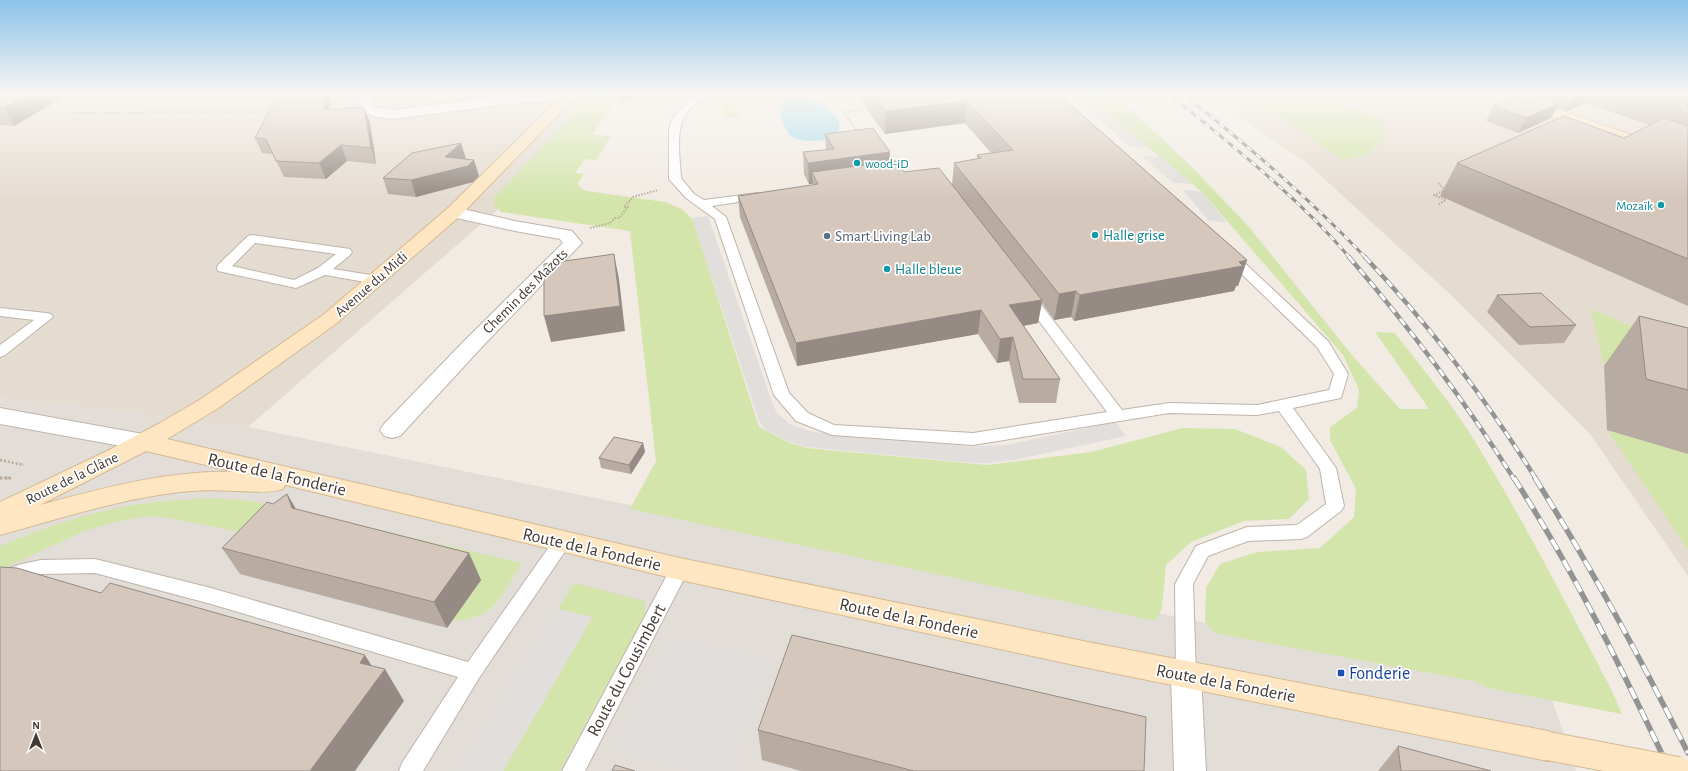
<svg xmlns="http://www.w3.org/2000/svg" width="1688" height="771" font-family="'Alegreya Sans',sans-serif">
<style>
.residential{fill:#e5dcd1}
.industrial{fill:#e3ddd8}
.green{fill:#d4e5ac}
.parking{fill:#e2dedc}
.water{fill:#a0d9ed}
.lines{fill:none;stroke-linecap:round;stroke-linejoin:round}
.service-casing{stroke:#bfb4a9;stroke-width:2}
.minor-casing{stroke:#bfb4a9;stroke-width:2}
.secondary-casing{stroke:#d3ba96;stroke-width:2}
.path-far2{stroke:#bdaa98;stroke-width:2;stroke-dasharray:1.5 1.5;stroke-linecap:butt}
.path-far1{stroke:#bdaa98;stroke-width:2.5;stroke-dasharray:2 2;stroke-linecap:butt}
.path{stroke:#bdaa98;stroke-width:3;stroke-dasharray:2.5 2.5;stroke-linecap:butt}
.service{fill:#fff;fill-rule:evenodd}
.minor{fill:#fff;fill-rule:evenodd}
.secondary{fill:#fde6c1;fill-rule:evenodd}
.rail-far2-casing{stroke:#939393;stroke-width:3}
.rail-far1-casing{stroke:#939393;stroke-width:4.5}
.rail-casing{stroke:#939393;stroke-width:5.5}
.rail-far2{stroke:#fff;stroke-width:2;stroke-dasharray:6;stroke-linecap:butt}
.rail-far1{stroke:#fff;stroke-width:3;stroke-dasharray:8;stroke-linecap:butt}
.rail{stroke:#fff;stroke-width:4;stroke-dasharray:12;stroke-linecap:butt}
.secondary-bridge-casing{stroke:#d3ba96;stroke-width:30;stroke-linecap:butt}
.secondary-bridge{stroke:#fde6c1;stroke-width:28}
.wall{fill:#b7aba2}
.shaded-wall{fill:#958b84}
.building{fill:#d5c7bc;stroke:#958b84}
.culture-dot{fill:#0f9aa8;stroke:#fff;stroke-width:1.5}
.service-dot{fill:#5c6f8a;stroke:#fff;stroke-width:1.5}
.transit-dot{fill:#1a4fb4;stroke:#fff;stroke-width:1.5}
.labels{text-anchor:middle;stroke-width:3.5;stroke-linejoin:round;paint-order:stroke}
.far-culture-label{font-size:13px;fill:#0d838f;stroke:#fff;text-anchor:start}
.culture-label{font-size:15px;fill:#0d838f;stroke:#fff;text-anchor:start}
.service-label{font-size:15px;fill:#4e5e75;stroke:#fff;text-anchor:start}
.street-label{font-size:15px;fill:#433a34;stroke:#fff}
.near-street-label{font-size:18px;fill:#433a34;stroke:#fff}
.near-transit-label{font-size:18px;fill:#164399;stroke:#fff;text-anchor:start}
</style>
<rect width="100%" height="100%" fill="#f1ebe3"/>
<g class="residential">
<polygon points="0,93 609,93 503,205 248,427 4,398 0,400"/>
<polygon points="1221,93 1688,93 1688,576 1590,434 1451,295 1307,163 1236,115 1248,112"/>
</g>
<polygon class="industrial" points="4,398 248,427 1550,693 1576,771 0,771 0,400"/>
<g class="green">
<polygon points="593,93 636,93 637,97 633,103 615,102 592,135 611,136 596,160 585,159 575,173 584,174 578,183 580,188 587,191 665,202 682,209 693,220 759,427 790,443 807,448 987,465 1091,452 1183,428 1235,429 1281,447 1306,470 1309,499 1289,519 1244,521 1191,542 1166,565 1162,608 1156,621 630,509 656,461 630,231 501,212 494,205 495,197"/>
<path d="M 1083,93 L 1113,93 L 1190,165 L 1249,227 L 1352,355 L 1400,409 L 1429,409 L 1375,332 L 1395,333 C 1422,368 1453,405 1476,443 C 1525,523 1568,607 1612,691 L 1622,714 L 1488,688 L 1473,681 L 1214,633 L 1205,621 L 1206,588 L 1220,564 L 1257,552 L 1320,548 L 1354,517 L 1356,489 L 1330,440 L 1330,427 L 1357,408 L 1359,390 L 1343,355 L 1202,192 Z"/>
<polygon points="1246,93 1287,93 1365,111 1383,122 1383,138 1367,155 1342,160"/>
<polygon points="734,102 741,116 727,118 720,104"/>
<polygon points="1591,309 1688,349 1688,389 1604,366"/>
<polygon points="1607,430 1688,454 1688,550"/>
<path d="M 212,498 L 252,501 L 522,563 C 503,593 493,622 452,620 L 251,534 L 168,518 L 147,516 L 119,521 L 82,532 L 0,570 L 0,546 C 34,532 68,519 104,511 C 139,502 176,500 212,498 Z"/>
<polygon points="574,583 645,601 645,615 560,771 503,771 592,618 558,609"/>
</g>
<g class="parking">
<polygon points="1068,93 1083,93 1149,148 1131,147"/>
<polygon points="1141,156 1160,157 1193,184 1174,183"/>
<polygon points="1182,189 1202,192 1227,223 1208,220"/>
<polygon points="708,216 773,405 777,413 791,425 813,432 969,446 1006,445 1115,422 1126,436 1014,460 987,463 972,463 806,447 790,442 766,430 759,421 692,218"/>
<polygon points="558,609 592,617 503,771 460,771"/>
<polygon points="671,637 771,660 731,771 692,771 615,750"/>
</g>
<path class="water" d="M 790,98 C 818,98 821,100 839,121 L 839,130 C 837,132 835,135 833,137 C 823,142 798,143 790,135 C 784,129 777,111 782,103 C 784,101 787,100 790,98 Z"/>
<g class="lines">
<defs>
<g id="service">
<path d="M 706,93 L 718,93 C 712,99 703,99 696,104 C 672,120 680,154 681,178 L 694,194 L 704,200 L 758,193 L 762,194 L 764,196 L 762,198 L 758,199 L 712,206 L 726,217 L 789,393 L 808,413 L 834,425 L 973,433 L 1107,412 L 1021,297 L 1023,294 L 1033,294 L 1122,410 L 1169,403 L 1257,405 L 1329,390 L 1334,374 L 1317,347 L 1226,259 L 1224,256 L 1226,253 L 1234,253 L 1328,341 L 1348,374 L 1341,398 L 1336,399 L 1293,408 L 1336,468 L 1344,506 L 1341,511 L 1307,537 L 1301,539 L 1248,541 L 1208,556 L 1193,584 L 1196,675 L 1193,681 L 1186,684 L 1179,681 L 1176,675 L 1175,584 L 1196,546 L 1247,527 L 1297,525 L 1326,504 L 1320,469 L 1279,411 L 1257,415 L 1169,413 L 973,445 L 832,435 L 796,421 L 774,395 L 715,219 L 686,198 L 669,179 L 669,130 L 672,119 L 689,100 Z"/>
<path d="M 252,235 L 350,249 L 352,252 L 350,255 L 333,269 L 377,276 L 382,277 L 384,280 L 382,283 L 377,284 L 325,275 L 296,288 L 218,271 L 217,268 L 218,265 L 248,236 ZM 255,243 L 336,254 L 318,268 L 294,280 L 232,266 Z"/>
<polygon points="0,308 46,313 51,314 53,317 5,355 0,357 0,345 34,320 0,316"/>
<polygon points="562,535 568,537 571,542 568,547 479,678 423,771 399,771 402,763 458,677 211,604 95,573 41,574 23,578 0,587 0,571 22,564 41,560 95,559 211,588 468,662 556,537"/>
<polygon points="680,562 687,564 689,569 585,771 562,771 673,564"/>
</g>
<g id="minor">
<polygon points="47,93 73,93 71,96 53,98 48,97 46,94"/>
<polygon points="356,93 370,93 375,107 393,110 518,94 567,93 572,94 574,97 572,100 567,101 518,103 393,119 376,117 364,113"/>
<polygon points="454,207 515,221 572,231 582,243 480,349 400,436 392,438 384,436 380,430 384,424 466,339 563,243 560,239 515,231 448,216 445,212 448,208"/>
<polygon points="0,408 143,434 151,436 155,442 151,448 143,450 0,424"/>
<polygon points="1186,662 1197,665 1201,675 1206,771 1174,771 1171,675 1175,665"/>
</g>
<g id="secondary">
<path d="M 565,93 L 579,93 L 460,216 L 337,323 L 217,409 L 167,439 L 680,558 L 1088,642 L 1548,731 L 1559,735 L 1564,746 L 1559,757 L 1548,761 L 1088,668 L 680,580 L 285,485 L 283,489 C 268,494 250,491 235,491 C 217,490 198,490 180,492 C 119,499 59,519 0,535 L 0,502 L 107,451 L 160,423 L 201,399 L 323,315 L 448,208 ZM 146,451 L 235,472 C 168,470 104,488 40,505 Z"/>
<polygon points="1490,93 1509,93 1688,154 1688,164 1492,96"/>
</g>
</defs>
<use href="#service" class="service-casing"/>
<use href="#minor" class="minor-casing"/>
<use href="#secondary" class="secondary-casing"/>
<g class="path-far2">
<polyline points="71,113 270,112"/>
<polyline points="858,132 843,112 870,109"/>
<polyline points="1438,183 1445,190 1434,195 1446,200 1439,204"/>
<polyline points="590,228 610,223 615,218 619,218 628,207 624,207 633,197 658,190"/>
</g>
<g class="path-far1">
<polyline points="0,460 24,465"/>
<polyline points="0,478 11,478"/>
</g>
<polyline class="path" points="0,478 11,478"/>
<use href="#service" class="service"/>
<use href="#minor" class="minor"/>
<use href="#secondary" class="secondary"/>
<defs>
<g id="rail-far2">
<path d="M 1168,93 C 1231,145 1297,196 1350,258"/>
<path d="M 1182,93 C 1248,146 1308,197 1366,258"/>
</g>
<g id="rail-far1">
<path d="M 1349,257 C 1410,328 1465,401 1514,479"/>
<path d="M 1365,257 C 1429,325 1487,400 1536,479"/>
</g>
<g id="rail">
<path d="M 1514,478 C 1574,571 1623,671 1670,771"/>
<path d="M 1535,478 C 1591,567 1641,659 1688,753"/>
</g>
</defs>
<use href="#rail-far2" class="rail-far2-casing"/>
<use href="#rail-far1" class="rail-far1-casing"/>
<use href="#rail" class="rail-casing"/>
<use href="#rail-far2" class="rail-far2"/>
<use href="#rail-far1" class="rail-far1"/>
<use href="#rail" class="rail"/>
<defs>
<polyline id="secondary-bridge" points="1548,746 1678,771"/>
</defs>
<use href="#secondary-bridge" class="secondary-bridge-casing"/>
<use href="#secondary-bridge" class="secondary-bridge"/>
</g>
<g class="wall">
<polygon points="0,93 57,93 60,99 14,126 0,125"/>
<polygon points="329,93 330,110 370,122 376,164 347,161 326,179 284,177 273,154 262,153 255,138"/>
<polygon points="855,93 1057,93 1247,260 1238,286 1236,286 1234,291 1074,321 1071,317 1054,320 1042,303 1038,323 1023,326 1060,379 1056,403 1019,403 1009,361 997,363 978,334 797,366 740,217 738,196 813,185 813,184 809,184 804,174 803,152 826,150 825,134 890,162 904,172 952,184 954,163 977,159 977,155 991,153 965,123 885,134"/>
<polygon points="1539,93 1688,93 1688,306 1440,196 1457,163 1624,138 1650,125 1584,103 1567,111 1557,108 1551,118 1518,133 1486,121 1493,106 1537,96"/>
<polygon points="465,159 479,176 473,182 416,197 388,194 383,178 466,159"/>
<polygon points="1497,295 1576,325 1564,343 1519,345 1487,312"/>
<polygon points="1639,316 1688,328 1688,454 1607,430 1604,366"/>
<polygon points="643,443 645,452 631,474 601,468 599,458"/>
<polygon points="287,494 296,509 469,553 481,580 447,628 240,574 222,548 273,504"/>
<polygon points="758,730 1144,771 801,771 762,760"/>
<polygon points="1398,746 1491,771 1378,771"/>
</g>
<g class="shaded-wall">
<polygon points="32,93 57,93 60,99 14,126 3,108"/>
<polygon points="324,93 329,93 330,125 325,110"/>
<polygon points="619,93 679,93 620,100"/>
<polygon points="1577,93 1590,93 1584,103 1567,111"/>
<polygon points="967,101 965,123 885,134 886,111"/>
<polygon points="1559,103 1551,118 1518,133 1526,118"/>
<polygon points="364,107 370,122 376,164 371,148"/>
<polygon points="461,143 466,159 454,169 474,160 479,176 473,182 416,197 411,180"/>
<polygon points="341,145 347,161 326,179 319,163"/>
<polygon points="890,152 889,173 812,172 813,184 809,184 808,163"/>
<polygon points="614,254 619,279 625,331 551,342 544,316"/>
<polygon points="1247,260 1238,286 1236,286 1234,291 1074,321 1080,295"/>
<polygon points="1076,291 1071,317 1054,320 1059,294"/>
<polygon points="1042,300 1038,323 1006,329 1009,305"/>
<polygon points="981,310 978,334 797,366 796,343"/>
<polygon points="1013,337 1009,361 997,363 1000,339"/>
<polygon points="643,443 645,452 631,474 629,465"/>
<polygon points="287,494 303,521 292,508"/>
<polygon points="469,553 481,580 447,628 434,602"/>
<polygon points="365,655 379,678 385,669 404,701 355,771 310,771 360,663"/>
</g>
<g class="building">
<polygon points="0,93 32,93 3,108 0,108"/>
<polygon points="275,93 324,93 325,110 364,107 371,148 341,145 319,163 276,161 266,139 255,138 274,102"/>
<polygon points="872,93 1057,93 1247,260 1239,262 1243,266 1080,295 1076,291 1059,294 954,163 981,158 977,155 1013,150 967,101 886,111"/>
<polygon points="1526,93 1559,103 1526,118 1493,106"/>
<polygon points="1665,93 1688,93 1688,100"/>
<polygon points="1688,107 1688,114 1679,111"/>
<polygon points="1564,116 1624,138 1664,118 1688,126 1688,259 1457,163"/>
<polygon points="873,128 890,152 808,163 803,152 834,149 825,134"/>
<polygon points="461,143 445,157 474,160 468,166 411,180 383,178 412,153"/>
<polygon points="896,161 904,172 939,168 1042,300 1009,305 1060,379 1023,379 1013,337 1000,339 981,310 796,343 738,196 818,184 812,172"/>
<polygon points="614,254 620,306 544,316 544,264"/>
<polygon points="1541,293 1576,325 1530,327 1497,295"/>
<polygon points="1639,316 1688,328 1688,390 1646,379"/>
<polygon points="614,437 643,443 629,465 599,458"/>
<polygon points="287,494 292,508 469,553 434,602 222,548 267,502 273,504"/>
<polygon points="0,567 17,568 101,593 110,583 365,655 360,663 385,669 310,771 0,771"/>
<polygon points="792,635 1146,717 1144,771 914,771 758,730"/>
<polygon points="1398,746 1491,771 1401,771"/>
<polygon points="615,765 635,771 612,771"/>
</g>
<linearGradient id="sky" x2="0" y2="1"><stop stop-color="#8bc3ea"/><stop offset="0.47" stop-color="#f9f6f2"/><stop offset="1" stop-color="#f9f6f2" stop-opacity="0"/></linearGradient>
<rect width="1688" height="200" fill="url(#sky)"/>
<g class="culture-dot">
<circle cx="857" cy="163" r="4"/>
<circle cx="1661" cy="205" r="4"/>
<circle cx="1095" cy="235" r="4"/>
<circle cx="887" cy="269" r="4"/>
</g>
<circle class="service-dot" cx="827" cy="236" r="4"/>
<rect class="transit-dot" x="1337" y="669" width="8" height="8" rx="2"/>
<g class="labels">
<g class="far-culture-label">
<text x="865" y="168">wood-iD</text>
<text x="1653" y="210" text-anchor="end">Mozaïk</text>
</g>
<g class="culture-label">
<text x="1103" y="240">Halle grise</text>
<text x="895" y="274">Halle bleue</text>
</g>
<g class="service-label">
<text x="835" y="241">Smart Living Lab</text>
</g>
<g class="street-label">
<text transform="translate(371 284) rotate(-41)" y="5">Avenue du Midi</text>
<text transform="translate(525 291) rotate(-45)" y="5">Chemin des Mazots</text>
<text transform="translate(72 478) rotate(-26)" y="5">Route de la Glâne</text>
</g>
<g class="near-street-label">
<text transform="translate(277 474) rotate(13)" y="6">Route de la Fonderie</text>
<text transform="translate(592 549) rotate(13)" y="6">Route de la Fonderie</text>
<text transform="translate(909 618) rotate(12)" y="6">Route de la Fonderie</text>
<text transform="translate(626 670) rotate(-62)" y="6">Route du Cousimbert</text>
<text transform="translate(1226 683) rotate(11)" y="6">Route de la Fonderie</text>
</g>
<g class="near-transit-label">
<text x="1349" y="679">Fonderie</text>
</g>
</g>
<g transform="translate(36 735)" stroke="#ffffff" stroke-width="3" paint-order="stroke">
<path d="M0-3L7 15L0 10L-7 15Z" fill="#433a34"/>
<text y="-6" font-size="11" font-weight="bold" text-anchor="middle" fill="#433a34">N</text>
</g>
</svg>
